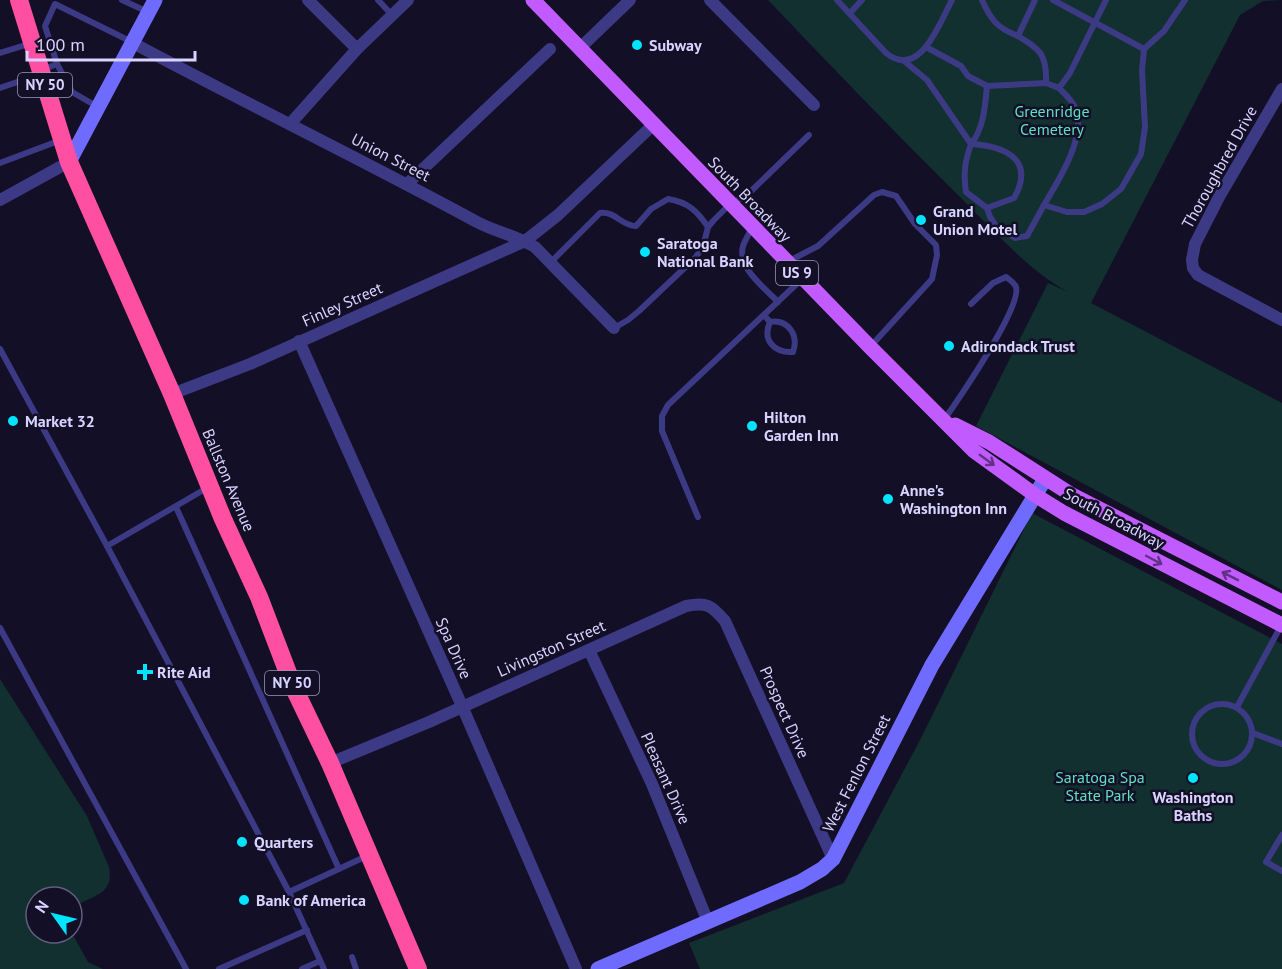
<svg xmlns="http://www.w3.org/2000/svg" width="1282" height="969" font-family="'PT Sans',sans-serif">
<style>
.green{fill:#12302f}
.lines{fill:none;stroke-linecap:round;stroke-linejoin:round}
.lane{stroke:#3d3a85;stroke-width:6}
.street{stroke:#3d3a85;stroke-width:12}
.secondary{stroke:#6f6bff;stroke-width:15}
.primary{stroke:#c25bff;stroke-width:15}
.highway{stroke:#ff4fa3;stroke-width:18}
.oneway{stroke:#623188}
.poi-dot{fill:#00e5ff;stroke:#130f26;stroke-width:2}
.labels{text-anchor:middle;stroke-width:5;stroke-linejoin:round;paint-order:stroke}
.shield{fill:#130f26;stroke:#9e99be;stroke-width:1.5}
.shield-label{font-size:15px;font-weight:bold;fill:#d9d4ff}
.poi-label{font-size:16px;font-weight:bold;fill:#d9d4ff;stroke:#130f26;text-anchor:start}
.park-label{font-size:16px;fill:#5fe0c0;stroke:#130f26}
.street-label{font-size:16px;fill:#d9d4ff;stroke:#130f26}
</style>
<rect width="100%" height="100%" fill="#130f26"/>
<g class="green">
<path d="M 768,0 L 1282,0 L 1263,1 L 1240,15 L 1091,303 L 1282,403 L 1282,590 L 976,426 L 1048,283 L 1068,292 C 1029,271 994,231 962,199 C 896,134 832,67 768,0 Z"/>
<polygon points="1032,513 1282,644 1282,969 700,969 689,943 844,883 920,740"/>
<path d="M 0,679 L 87,816 L 109,867 C 115,897 89,895 72,909 L 72,897 L 36,897 L 36,933 L 72,933 L 88,962 L 103,969 L 0,969 Z"/>
</g>
<g class="lines">
<g class="lane">
<polyline points="122,0 148,12"/>
<polyline points="378,0 392,15"/>
<path d="M 837,0 L 886,53 C 920,80 939,24 952,0"/>
<path d="M 982,0 C 991,20 997,28 1018,36 L 1035,0"/>
<polyline points="850,13 862,0"/>
<path d="M 1018,36 C 1041,50 1047,55 1046,83"/>
<polyline points="926,47 961,66 968,76 987,86 1046,83 1059,88 1070,73 1106,0"/>
<polyline points="1144,49 1164,31 1185,0"/>
<polyline points="0,53 32,43"/>
<path d="M 904,61 L 927,80 L 971,144 C 965,161 963,174 966,192 L 987,208 L 990,217 L 996,226 L 1015,238 L 1027,236 L 1044,205 L 1067,212 L 1084,212 L 1102,204 L 1121,189 L 1141,154 L 1145,127 L 1142,70 L 1144,49 L 1053,0"/>
<polyline points="57,64 72,92 98,107"/>
<polyline points="41,70 57,64 45,26 55,4 132,42"/>
<polyline points="0,88 38,75"/>
<path d="M 971,144 C 1004,146 1036,159 1014,198 L 987,208"/>
<path d="M 971,144 C 984,128 985,106 987,86"/>
<polyline points="0,163 61,140"/>
<path d="M 1044,205 C 1058,181 1086,138 1076,110 C 1074,102 1065,94 1059,88"/>
<path d="M 752,228 C 749,234 745,240 743,246 C 737,268 764,287 778,302"/>
<polyline points="789,261 818,246 874,195 882,192 896,196 915,224 936,245 937,255 932,279 870,347"/>
<path d="M 551,262 L 600,213 C 616,211 621,226 636,226 L 651,209 L 668,199 C 688,202 697,211 708,227"/>
<path d="M 764,315 L 770,322 C 788,319 799,335 793,352 C 774,353 762,340 770,322"/>
<polyline points="614,328 628,320 639,311 695,258 703,247 708,227 714,220 730,204 746,196 809,135"/>
<polyline points="0,349 107,546 289,892 324,969"/>
<path d="M 944,420 C 958,400 1022,307 1016,287 C 1014,282 1010,280 1006,277 L 993,283 L 971,304"/>
<polyline points="176,507 339,869"/>
<polyline points="698,517 662,431 662,416 668,405 802,279"/>
<polyline points="107,546 207,488"/>
<polyline points="0,628 186,969"/>
<circle cx="1222" cy="734" r="30"/>
<polyline points="1237,707 1282,624"/>
<polyline points="1253,733 1282,744"/>
<polyline points="1282,835 1266,862 1282,871"/>
<polyline points="289,892 369,855"/>
<polyline points="352,957 356,969"/>
<polyline points="219,969 307,930"/>
<polyline points="302,969 320,961"/>
</g>
<g class="street">
<polyline points="308,0 357,49"/>
<polyline points="710,0 814,105"/>
<path d="M 133,43 C 247,104 363,160 477,222 C 496,232 517,236 535,247 L 614,328"/>
<polyline points="580,48 630,0"/>
<polyline points="1282,89 1219,197 1195,244 1192,260 1193,268 1198,275 1282,320"/>
<polyline points="290,124 357,49 408,0"/>
<polyline points="407,184 550,49"/>
<polyline points="0,200 69,162"/>
<polyline points="299,341 462,706 576,969"/>
<polyline points="172,394 250,364 525,241 558,215 654,124"/>
<polyline points="589,650 652,784 708,922"/>
<path d="M 330,763 L 429,722 L 686,606 C 707,602 711,605 725,621 L 833,859"/>
</g>
<g class="secondary">
<polyline points="69,162 155,0"/>
<polyline points="598,969 800,882 822,869 833,859 932,665 1045,479"/>
</g>
<g class="primary">
<polyline points="533,0 870,347 974,451 1035,495 1064,513 1282,625"/>
<polyline points="955,425 989,442 1072,495 1282,602"/>
</g>
<polyline class="highway" points="19,0 69,162 172,394 223,519 259,597 293,686 330,763 418,969"/>
</g>
<defs><path id="oneway-shaft" d="M-6 0H5M1.5-3L5.5 0L1.5 3" fill="none" stroke-width="1.6" stroke-linecap="round" stroke-linejoin="round" transform="scale(1.5)"/></defs>
<g class="oneway">
<use href="#oneway-shaft" transform="translate(987 460) rotate(36)"/>
<use href="#oneway-shaft" transform="translate(1154 560) rotate(28)"/>
<use href="#oneway-shaft" transform="translate(1230 576) rotate(-153)"/>
</g>
<g class="poi-dot">
<circle cx="637" cy="45" r="6"/>
<circle cx="921" cy="220" r="6"/>
<circle cx="645" cy="252" r="6"/>
<circle cx="949" cy="346" r="6"/>
<circle cx="13" cy="421" r="6"/>
<circle cx="752" cy="426" r="6"/>
<circle cx="888" cy="499" r="6"/>
<path d="M142 663h6v6h6v6h-6v6h-6v-6h-6v-6h6z"/>
<circle cx="1193" cy="778" r="6"/>
<circle cx="242" cy="842" r="6"/>
<circle cx="244" cy="900" r="6"/>
</g>
<g class="labels">
<g class="shield">
<rect x="18" y="73" width="54" height="24" rx="4.5"/>
<rect x="776" y="261" width="42" height="24" rx="4.5"/>
<rect x="265" y="671" width="54" height="24" rx="4.5"/>
</g>
<g class="shield-label">
<text x="45" y="90">NY 50</text>
<text x="797" y="278">US 9</text>
<text x="292" y="688">NY 50</text>
</g>
<g class="poi-label">
<text x="649" y="51">Subway</text>
<text x="933" y="217">Grand<tspan x="933" dy="18">Union Motel</tspan></text>
<text x="657" y="249">Saratoga<tspan x="657" dy="18">National Bank</tspan></text>
<text x="961" y="352">Adirondack Trust</text>
<text x="764" y="423">Hilton<tspan x="764" dy="18">Garden Inn</tspan></text>
<text x="25" y="427">Market 32</text>
<text x="900" y="496">Anne's<tspan x="900" dy="18">Washington Inn</tspan></text>
<text x="157" y="678">Rite Aid</text>
<text x="1193" y="803" text-anchor="middle">Washington<tspan x="1193" dy="18">Baths</tspan></text>
<text x="254" y="848">Quarters</text>
<text x="256" y="906">Bank of America</text>
</g>
<g class="park-label">
<text x="1052" y="117">Greenridge<tspan x="1052" dy="18">Cemetery</tspan></text>
<text x="1100" y="783">Saratoga Spa<tspan x="1100" dy="18">State Park</tspan></text>
</g>
<g class="street-label">
<text transform="translate(391 157) rotate(27)" y="6">Union Street</text>
<text transform="translate(1219 167) rotate(-61)" y="6">Thoroughbred Drive</text>
<text transform="translate(750 199) rotate(46)" y="6">South Broadway</text>
<text transform="translate(342 304) rotate(-24)" y="6">Finley Street</text>
<text transform="translate(229 480) rotate(67)" y="6">Ballston Avenue</text>
<text transform="translate(1114 518) rotate(28)" y="6">South Broadway</text>
<text transform="translate(454 648) rotate(66)" y="6">Spa Drive</text>
<text transform="translate(551 648) rotate(-24)" y="6">Livingston Street</text>
<text transform="translate(785 712) rotate(66)" y="6">Prospect Drive</text>
<text transform="translate(856 773) rotate(-63)" y="6">West Fenlon Street</text>
<text transform="translate(666 778) rotate(66)" y="6">Pleasant Drive</text>
</g>
</g>
<g transform="translate(54 915) rotate(304)"><circle r="28" fill="#130f26" stroke="#625e7d" stroke-width="1.5"/>
<path d="M0-4.5L10 22L0 15L-10 22Z" fill="#00e5ff"/>
<text y="-9" font-size="16" font-weight="bold" text-anchor="middle" fill="#d9d4ff">N</text>
</g>
<path d="M27 51v9h168v-9" fill="none" stroke="#d9d4ff" stroke-width="3"/>
<text x="36" y="51" font-size="18" fill="#d9d4ff" stroke="#130f26" stroke-width="4.5" paint-order="stroke">100 m</text>
</svg>
